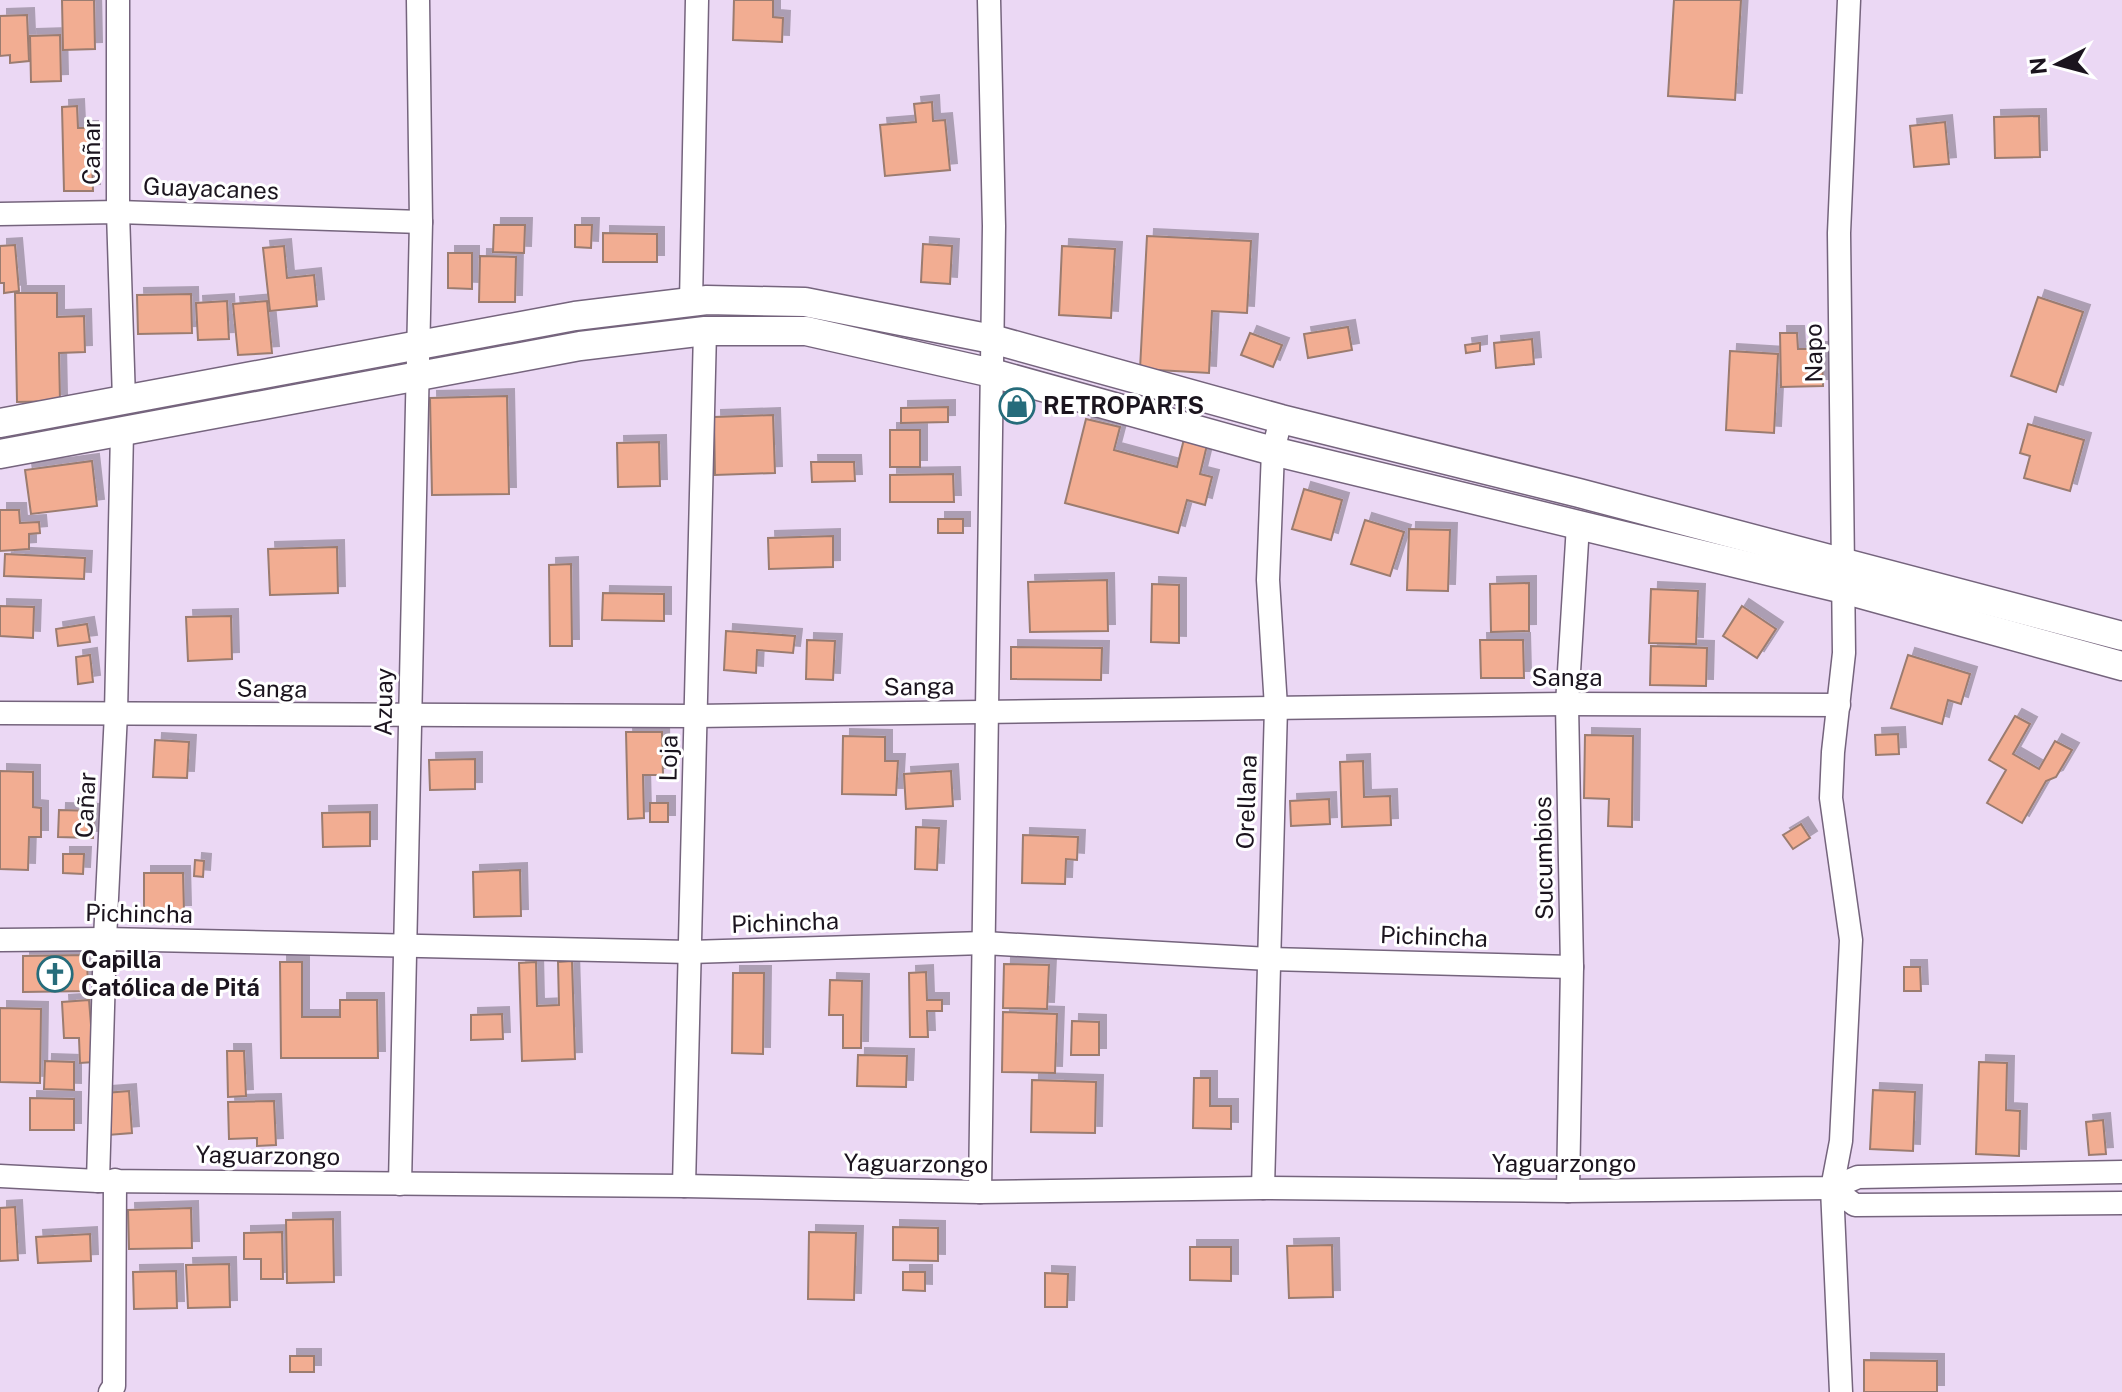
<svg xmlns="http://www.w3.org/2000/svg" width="2122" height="1392" font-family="'Public Sans',sans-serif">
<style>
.building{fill:#f2ad92;stroke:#9b7c70;stroke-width:2;filter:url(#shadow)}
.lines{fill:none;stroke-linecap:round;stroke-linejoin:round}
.minor-casing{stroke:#75647d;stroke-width:25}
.major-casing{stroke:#75647d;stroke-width:31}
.minor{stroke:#fff;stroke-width:22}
.major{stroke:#fff;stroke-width:28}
.labels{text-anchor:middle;stroke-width:6;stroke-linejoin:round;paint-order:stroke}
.street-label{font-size:24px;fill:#1b141e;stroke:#fff}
.poi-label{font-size:24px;font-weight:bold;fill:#1b141e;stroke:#fff;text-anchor:start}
</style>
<defs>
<filter id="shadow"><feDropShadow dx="7" dy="-7" stdDeviation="0" flood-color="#0004"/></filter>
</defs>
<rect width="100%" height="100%" fill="#ebd8f4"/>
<g class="building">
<polygon points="62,0 94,0 95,49 63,50"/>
<polygon points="734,0 773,0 773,17 783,18 782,42 733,40"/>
<polygon points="1674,0 1741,0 1735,100 1668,96"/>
<polygon points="27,15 29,61 10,63 10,55 0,56 0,16"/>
<polygon points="60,35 61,81 31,82 30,36"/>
<polygon points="932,102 933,121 945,120 950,170 885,176 880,125 916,122 914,104"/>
<polygon points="77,106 78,128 91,128 93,191 64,191 62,107"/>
<polygon points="2039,116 2040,157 1995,158 1994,117"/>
<polygon points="1945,122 1949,164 1914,167 1910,126"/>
<polygon points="494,225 525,225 524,253 493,252"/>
<polygon points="575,225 592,225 591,248 575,247"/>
<polygon points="603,233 657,234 657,262 603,262"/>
<polygon points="1147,236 1251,241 1247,313 1212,311 1209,373 1140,369"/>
<polygon points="923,244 952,246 950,284 921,282"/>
<polygon points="15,245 19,291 4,293 4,283 0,283 0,246"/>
<polygon points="284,246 287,278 314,275 317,306 270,311 263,248"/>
<polygon points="1062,246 1115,249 1111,318 1059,315"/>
<polygon points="448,253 472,253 472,289 448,288"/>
<polygon points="480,256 516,257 515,302 479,302"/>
<polygon points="15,293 57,293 57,317 84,316 85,352 59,353 60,401 17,402"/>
<polygon points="191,294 192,333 138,334 137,295"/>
<polygon points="2038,297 2083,312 2056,392 2011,376"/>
<polygon points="227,301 229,339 198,340 196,303"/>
<polygon points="267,301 272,353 238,355 233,304"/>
<polygon points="1348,327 1352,350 1308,358 1304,334"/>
<polygon points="1250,333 1282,345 1273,367 1241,355"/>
<polygon points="1780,333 1797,333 1798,349 1822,349 1823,386 1781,387"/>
<polygon points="1532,339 1534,364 1496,368 1494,343"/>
<polygon points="1480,343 1480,351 1466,353 1465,345"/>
<polygon points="1730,351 1778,354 1774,433 1726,430"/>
<polygon points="507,396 509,494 432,495 430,398"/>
<polygon points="948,407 948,422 901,423 901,408"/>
<polygon points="773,415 775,473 715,475 714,417"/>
<polygon points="1086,419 1120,427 1114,450 1177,467 1184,439 1207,445 1200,474 1212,477 1205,505 1187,500 1178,533 1065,503"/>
<polygon points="2028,424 2084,440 2070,491 2024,478 2030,456 2020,453"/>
<rect x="890" y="430" width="30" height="37"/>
<polygon points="659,442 660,486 618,487 617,443"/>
<polygon points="92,461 97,506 31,514 25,470"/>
<polygon points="811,462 854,462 855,481 812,482"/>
<polygon points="953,474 954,502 890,502 890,475"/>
<polygon points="1304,489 1342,500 1331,540 1292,529"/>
<polygon points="0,510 19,510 20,523 39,522 40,533 29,534 29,549 0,551"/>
<rect x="938" y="519" width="25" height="14"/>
<polygon points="1365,520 1404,532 1390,576 1351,564"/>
<polygon points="1409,529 1450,530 1448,591 1407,590"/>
<polygon points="833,536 833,567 769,569 768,538"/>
<polygon points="337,547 338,593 270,595 268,549"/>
<polygon points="5,554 85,558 84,579 4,576"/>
<polygon points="571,564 572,646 550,646 549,565"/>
<polygon points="1107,580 1108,631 1030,632 1028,582"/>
<polygon points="1529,583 1529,631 1491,632 1490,584"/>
<polygon points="1152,584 1179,585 1179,643 1151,642"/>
<polygon points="1651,589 1698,591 1696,644 1649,643"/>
<polygon points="603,593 664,594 664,621 602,620"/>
<polygon points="0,606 34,607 33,638 0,636"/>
<polygon points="1742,606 1776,629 1757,658 1723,636"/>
<polygon points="231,616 232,659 188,661 186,617"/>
<polygon points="87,624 90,642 58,646 56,629"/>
<polygon points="726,631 795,636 793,653 757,650 756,673 724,670"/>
<polygon points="807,640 835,641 833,680 806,679"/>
<polygon points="1480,640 1523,640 1524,678 1481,678"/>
<polygon points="1651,646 1707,648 1706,686 1650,685"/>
<polygon points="1011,647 1102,648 1101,680 1011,679"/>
<polygon points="90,655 93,682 78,684 76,657"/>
<polygon points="1908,655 1970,674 1961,704 1948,700 1942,724 1891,708"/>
<polygon points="2015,716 2030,724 2013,754 2039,769 2055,741 2072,750 2056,777 2046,781 2022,823 1987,803 2006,770 1989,760"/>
<polygon points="626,732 662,732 663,775 643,775 644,818 628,819"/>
<polygon points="1898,734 1899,754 1876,755 1875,735"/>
<polygon points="1585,735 1633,736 1632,827 1608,826 1609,799 1584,798"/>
<polygon points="843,736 885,737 885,761 898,761 896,795 842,794"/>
<polygon points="155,740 189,742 187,778 153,777"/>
<polygon points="475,759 475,789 430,790 429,760"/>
<polygon points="1363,761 1364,797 1390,796 1391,825 1342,827 1340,762"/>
<polygon points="0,771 33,772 33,807 41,808 41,837 29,837 28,870 0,869"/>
<polygon points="951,771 953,806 906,809 904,774"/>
<polygon points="1329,799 1330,824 1291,826 1290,801"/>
<rect x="650" y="803" width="18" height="19"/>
<polygon points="59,810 94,811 93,838 58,837"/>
<polygon points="370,812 370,846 323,847 322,813"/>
<polygon points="1801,824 1810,838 1793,849 1783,835"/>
<polygon points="916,827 939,828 937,870 915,869"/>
<polygon points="1023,835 1078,837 1077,860 1066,859 1065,884 1022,883"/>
<polygon points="63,854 84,854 83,874 63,873"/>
<polygon points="195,860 204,861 203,877 194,876"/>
<polygon points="520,870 521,916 474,917 473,872"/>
<polygon points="144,873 183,873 184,912 144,912"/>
<polygon points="87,955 88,991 23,992 23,956"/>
<polygon points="572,961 575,1059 522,1061 519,963 536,962 537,1006 559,1005 558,962"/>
<polygon points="280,962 302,962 302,1017 340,1017 340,1000 377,1000 378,1058 281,1058"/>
<polygon points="1004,964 1049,965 1047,1009 1003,1008"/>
<polygon points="1904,967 1920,967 1921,991 1904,991"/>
<polygon points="926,972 927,1000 942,1000 942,1011 927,1011 928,1037 910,1037 909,973"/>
<polygon points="733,973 764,973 763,1054 732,1053"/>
<polygon points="830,980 862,981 861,1048 843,1048 843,1015 829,1015"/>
<polygon points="89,1000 94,1062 80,1063 79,1038 64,1038 62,1002"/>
<polygon points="0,1008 41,1009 40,1083 0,1082"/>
<polygon points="1003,1012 1057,1014 1055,1073 1002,1072"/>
<polygon points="502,1014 503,1039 471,1040 471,1015"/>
<polygon points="1072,1021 1099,1022 1099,1055 1071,1055"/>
<polygon points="227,1051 244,1051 246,1096 228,1097"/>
<polygon points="858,1055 907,1056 906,1087 857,1086"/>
<polygon points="45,1061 74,1062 74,1090 44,1089"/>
<polygon points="1979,1062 2007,1063 2006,1110 2020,1111 2019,1156 1976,1154"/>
<polygon points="1194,1078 1210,1078 1210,1106 1231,1106 1231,1129 1193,1128"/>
<polygon points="1032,1080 1096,1082 1095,1133 1031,1132"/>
<polygon points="1873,1090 1915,1092 1913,1151 1870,1149"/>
<polygon points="129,1091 132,1133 108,1135 105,1093"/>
<polygon points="30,1098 74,1099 74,1130 30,1130"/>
<polygon points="274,1101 276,1145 257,1146 257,1138 229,1139 228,1102"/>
<polygon points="2103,1120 2106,1154 2089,1155 2086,1122"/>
<polygon points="15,1207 18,1260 0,1261 0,1208"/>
<polygon points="191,1208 192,1248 129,1249 128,1210"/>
<polygon points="333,1219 334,1282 287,1283 286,1220"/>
<polygon points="893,1227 938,1228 938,1261 893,1260"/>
<polygon points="282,1232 283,1279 261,1279 261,1259 244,1259 244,1233"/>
<polygon points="809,1232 856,1233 854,1300 808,1299"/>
<polygon points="90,1234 91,1261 38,1263 36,1237"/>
<polygon points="1332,1245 1333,1297 1289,1298 1287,1246"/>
<polygon points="1190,1247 1231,1247 1231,1281 1190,1280"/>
<polygon points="229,1264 230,1307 188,1308 186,1265"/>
<polygon points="176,1271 177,1308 134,1309 133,1272"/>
<polygon points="903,1272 925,1272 925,1291 903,1290"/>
<polygon points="1045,1273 1068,1274 1067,1307 1045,1307"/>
<rect x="290" y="1356" width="24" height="16"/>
<polygon points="1864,1360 1937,1361 1937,1392 1864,1392"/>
</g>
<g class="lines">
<defs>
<g id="minor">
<polyline points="118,0 118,212 124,400"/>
<polyline points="0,214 118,212 421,222"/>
<polyline points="691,302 697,0"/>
<polyline points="0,713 696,716 1567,704 1839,705"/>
<polyline points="0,940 105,939 690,952 984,943 1269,959 1572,967"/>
<polyline points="0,1176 98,1181 684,1186 980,1192 1263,1188 1568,1191 1832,1188 1858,1177 2122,1172"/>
<polyline points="98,1181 105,939 116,713 122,432"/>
<polyline points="400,1184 421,222 418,0"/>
<polyline points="684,1186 705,331"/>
<polyline points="1263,1188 1276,707 1268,580 1273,451 1281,419"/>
<polyline points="1832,1188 1855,1205 2122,1203"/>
<polyline points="1568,1191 1572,967 1567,704 1578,525"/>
<polyline points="980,1192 994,226 989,0"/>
<polyline points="110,1392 114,1386 115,1180"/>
<polyline points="1841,1392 1832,1188 1841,1141 1851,940 1831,798 1833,752 1844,653 1839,233 1849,0"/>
</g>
<g id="major">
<polyline points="0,423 575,316 707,300 805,302 992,339 1281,419 1579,493 2122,636"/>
<polyline points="0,454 580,346 705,331 806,331 992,373 1273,451 1843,589 2122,666"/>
</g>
</defs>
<use href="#minor" class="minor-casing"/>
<use href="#major" class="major-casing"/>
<use href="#minor" class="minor"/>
<use href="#major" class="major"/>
</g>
<defs>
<symbol id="shop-ring" viewBox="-11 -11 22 22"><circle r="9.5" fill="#fff" stroke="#266c7b" stroke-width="1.5"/><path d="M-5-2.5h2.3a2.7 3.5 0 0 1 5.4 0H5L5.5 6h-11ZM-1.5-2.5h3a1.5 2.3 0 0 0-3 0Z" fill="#266c7b"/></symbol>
<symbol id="church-ring" viewBox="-11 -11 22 22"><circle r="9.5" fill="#fff" stroke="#266c7b" stroke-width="1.5"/><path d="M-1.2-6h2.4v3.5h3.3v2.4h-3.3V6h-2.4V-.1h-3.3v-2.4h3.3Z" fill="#266c7b"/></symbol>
</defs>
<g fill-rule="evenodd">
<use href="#shop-ring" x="997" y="386" width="40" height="40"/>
<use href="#church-ring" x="35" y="954" width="40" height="40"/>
</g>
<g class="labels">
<g class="street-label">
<text transform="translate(92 152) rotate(-90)" y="8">Cañar</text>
<text transform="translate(211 189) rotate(2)" y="8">Guayacanes</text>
<text transform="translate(1814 353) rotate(-91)" y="8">Napo</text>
<text x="1567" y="686">Sanga</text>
<text transform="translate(919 687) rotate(-1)" y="8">Sanga</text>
<text transform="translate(272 689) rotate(1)" y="8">Sanga</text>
<text transform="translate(384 702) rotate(-89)" y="8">Azuay</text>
<text transform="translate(669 758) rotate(-89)" y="8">Loja</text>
<text transform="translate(1247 802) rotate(-88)" y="8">Orellana</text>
<text transform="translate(86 805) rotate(-87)" y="8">Cañar</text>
<text transform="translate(1544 858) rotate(-91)" y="8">Sucumbios</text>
<text transform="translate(139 914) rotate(1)" y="8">Pichincha</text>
<text transform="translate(785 923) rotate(-2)" y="8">Pichincha</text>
<text transform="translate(1434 937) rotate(2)" y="8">Pichincha</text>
<text transform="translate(268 1156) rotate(1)" y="8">Yaguarzongo</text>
<text transform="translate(916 1164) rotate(1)" y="8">Yaguarzongo</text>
<text x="1564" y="1172">Yaguarzongo</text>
</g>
<g class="poi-label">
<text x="1043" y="414">RETROPARTS</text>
<text x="81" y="968">Capilla<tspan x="81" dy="28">Católica de Pitá</tspan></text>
</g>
</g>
<g transform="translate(2058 64) rotate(264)" stroke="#ffffff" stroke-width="6" paint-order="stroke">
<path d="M0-6L14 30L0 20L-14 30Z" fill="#1b141e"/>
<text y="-12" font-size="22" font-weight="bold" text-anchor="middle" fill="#1b141e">N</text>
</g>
</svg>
